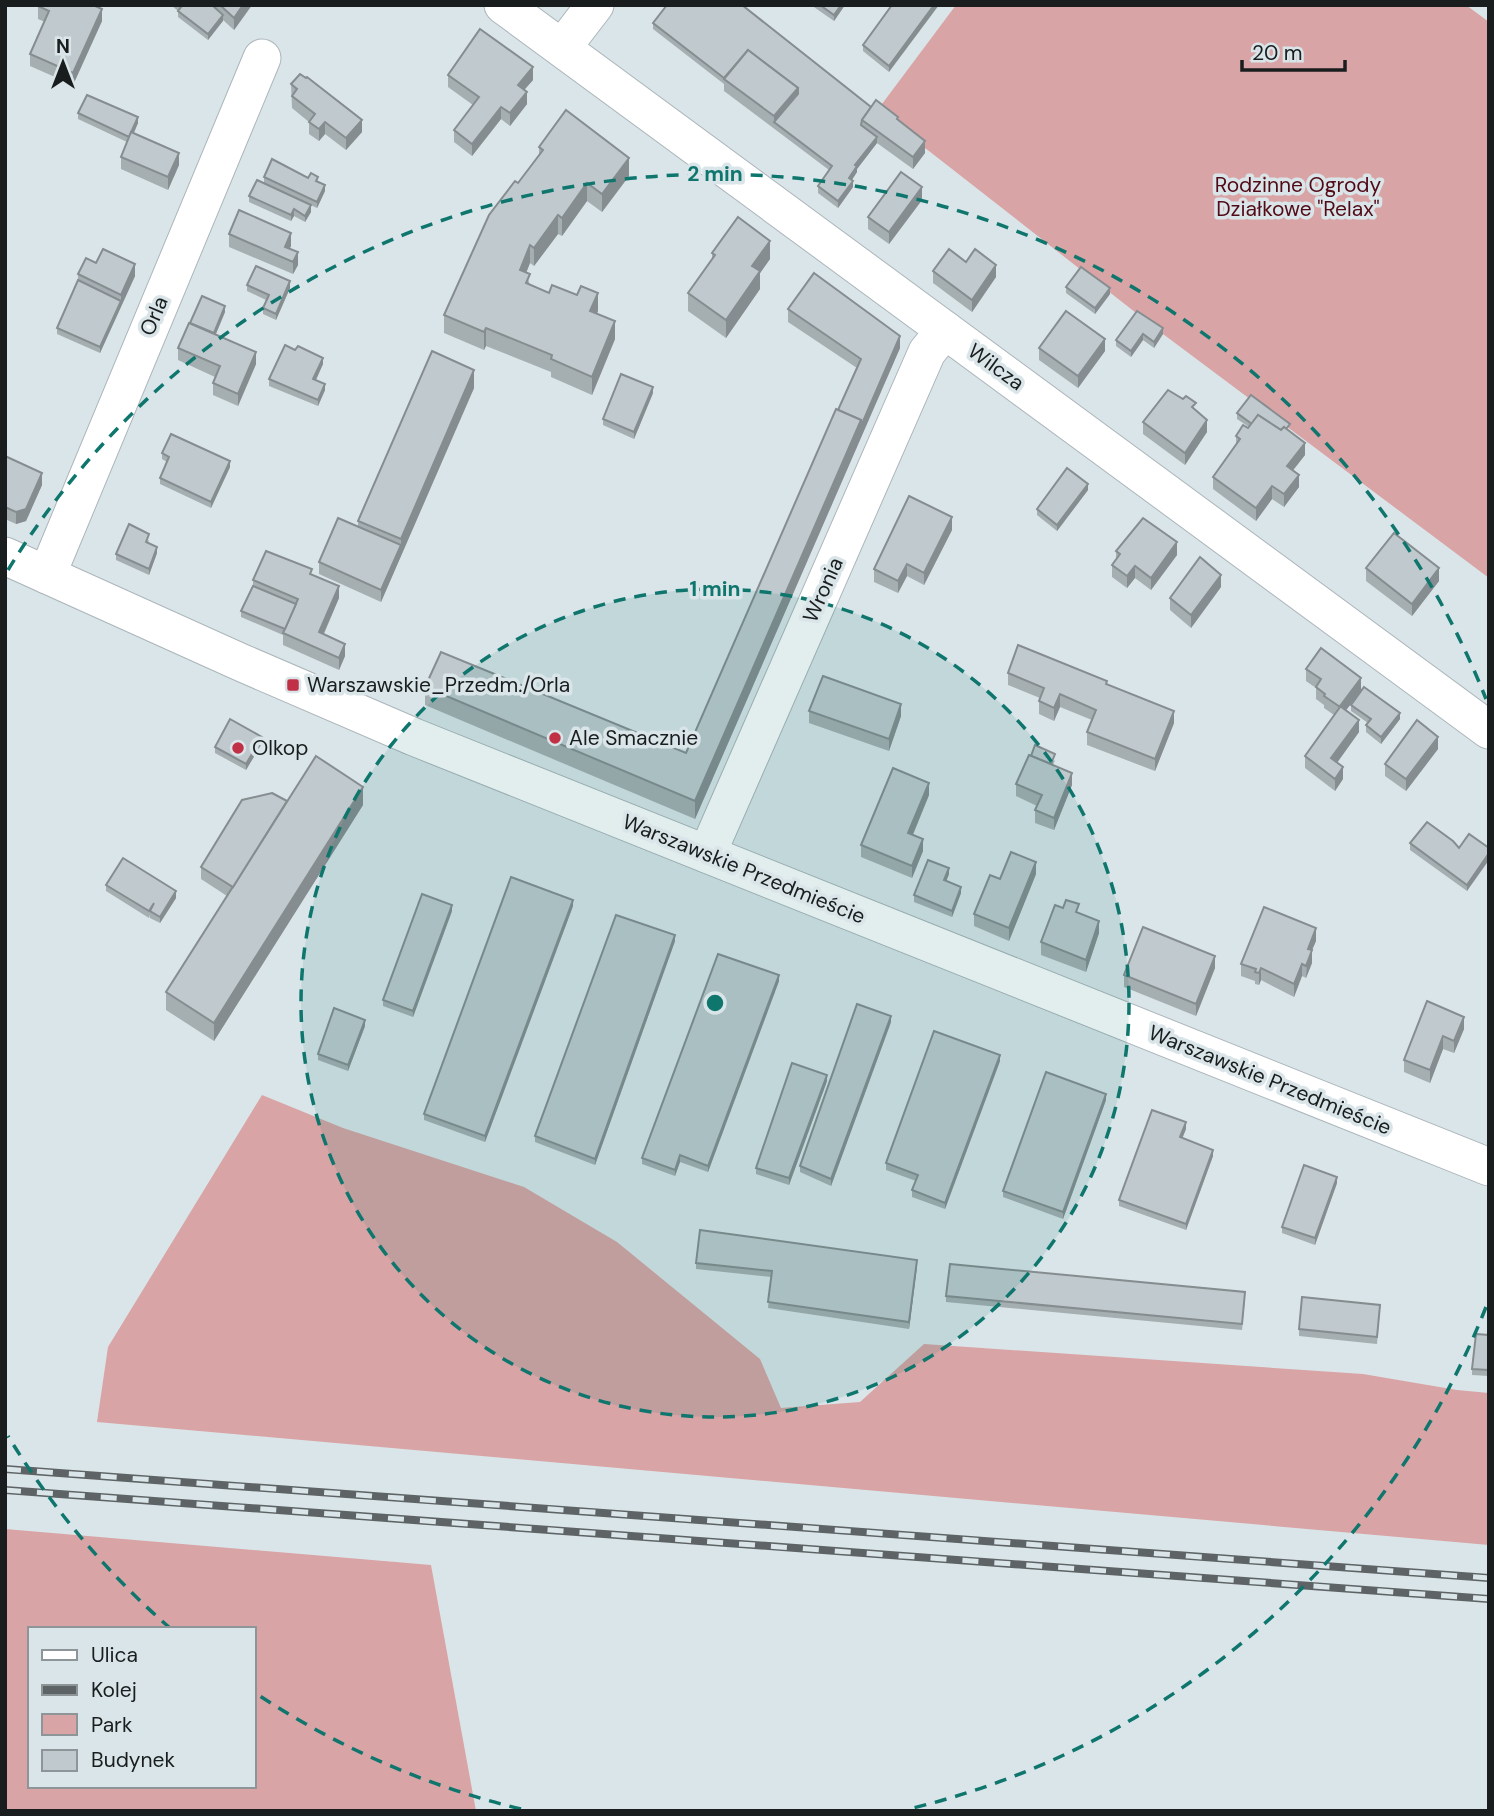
<svg xmlns="http://www.w3.org/2000/svg" width="1494" height="1816" font-family="'DM Sans',sans-serif">
<style>
.green{fill:#d9a4a5;fill-rule:evenodd}
.lines{fill:none;stroke-linecap:round;stroke-linejoin:round}
.minor-casing{stroke:#acb6bb;stroke-width:39}
.minor{stroke:#fff;stroke-width:37}
.rail-casing{stroke:#5e6466;stroke-width:8}
.rail{stroke:#dae5e9;stroke-width:5;stroke-dasharray:16;stroke-linecap:butt}
.wall{fill:#a5aeb1}
.shaded-wall{fill:#868d90}
.building{fill:#c0cace;stroke:#868d90;stroke-width:2}
.ring{fill:none;stroke:#0f766e;stroke-width:3.5;stroke-dasharray:12 9}
.poi-dot{fill:#c13146;stroke:#dae5e9;stroke-width:2.5}
.labels{text-anchor:middle;stroke-width:7;stroke-linejoin:round;paint-order:stroke}
.park-label{font-size:21px;fill:#510a16;stroke:#dae5e9}
.street-label{font-size:21px;fill:#191d1e;stroke:#dae5e9}
.poi-label{font-size:21px;fill:#191d1e;stroke:#dae5e9;text-anchor:start}
.centre{fill:#0f766e;stroke:#dae5e9;stroke-width:3.5}
.ring-label{font-size:21px;text-anchor:middle;font-weight:bold;fill:#0f766e;stroke:#dae5e9;stroke-width:7;stroke-linejoin:round;paint-order:stroke}
</style>
<rect width="100%" height="100%" fill="#dae5e9"/>
<g class="green">
<polygon points="956,5 1466,5 1489,22 1489,578 1163,334 929,151 876,112"/>
<polygon points="262,1095 343,1128 524,1187 617,1242 760,1359 781,1408 860,1402 924,1344 1363,1374 1457,1390 1489,1393 1489,1545 97,1422 108,1347"/>
<path d="M 5,1529 L 431,1565 L 476,1811 L 5,1811 ZM 30,1629 L 254,1629 L 254,1786 L 30,1786 Z"/>
</g>
<g class="lines">
<defs>
<g id="minor">
<polyline points="503,5 1489,730"/>
<polyline points="562,48 595,5"/>
<polyline points="5,556 240,662 414,737 1489,1167"/>
<polyline points="47,575 262,58"/>
<polyline points="707,854 927,352 945,330"/>
</g>
</defs>
<use href="#minor" class="minor-casing"/>
<use href="#minor" class="minor"/>
<defs>
<g id="rail">
<polyline points="5,1469 1489,1578"/>
<polyline points="5,1490 1489,1599"/>
</g>
</defs>
<use href="#rail" class="rail-casing"/>
<use href="#rail" class="rail"/>
</g>
<g class="wall">
<polygon points="171,5 252,5 234,30 223,20 208,40 178,17 178,11"/>
<polygon points="811,5 845,5 834,21"/>
<polygon points="892,5 889,72 863,51 863,45"/>
<polygon points="38,6 102,21 73,85 30,66 30,54 45,22 38,19"/>
<polygon points="653,23 871,107 898,120 925,153 913,169 877,143 857,169 857,172 852,180 853,187 838,208 818,193 818,186 829,170 724,91 724,84 653,29"/>
<polygon points="448,75 533,80 524,90 527,104 510,126 501,119 472,156 454,142 454,130 473,105 448,87"/>
<polygon points="291,84 362,132 346,150 325,134 319,141 309,134 309,122 292,108"/>
<polygon points="78,113 138,123 134,133 179,165 168,190 121,169 121,157 127,142 78,119"/>
<polygon points="539,147 629,176 602,212 587,201 562,236 558,234 534,266 530,263 526,273 530,285 598,311 597,313 615,339 592,395 551,377 551,372 486,346 484,350 444,333 444,315 518,183 539,155"/>
<polygon points="264,177 308,178 318,181 325,191 317,208 264,183"/>
<polygon points="249,196 311,212 305,222 294,216 291,221 249,202"/>
<polygon points="922,200 889,244 868,229 868,217"/>
<polygon points="229,234 291,246 289,249 298,265 293,274 229,247"/>
<polygon points="712,253 770,259 760,273 760,289 726,338 688,311 688,293 712,260"/>
<polygon points="933,271 996,277 972,312 933,283"/>
<polygon points="78,274 135,276 100,353 57,334 57,328 78,280"/>
<polygon points="247,285 290,288 276,320 263,314 263,308 266,300 247,291"/>
<polygon points="1066,287 1110,294 1095,314 1066,293"/>
<polygon points="788,309 900,348 695,819 425,705 425,687 686,753 857,368 788,322"/>
<polygon points="1137,311 1163,334 1154,348 1143,340 1131,357 1116,346 1116,340"/>
<polygon points="225,312 216,334 256,364 238,406 213,395 213,383 215,377 178,360 178,348"/>
<polygon points="1039,348 1105,351 1078,388 1039,360"/>
<polygon points="323,364 316,380 325,390 318,406 269,386 269,379"/>
<polygon points="474,388 381,602 319,574 319,562 358,527 358,521"/>
<polygon points="653,393 634,439 603,425 603,419"/>
<polygon points="1196,411 1207,432 1185,465 1143,434 1143,422"/>
<polygon points="1237,413 1290,430 1289,431 1305,455 1293,470 1299,487 1284,507 1272,499 1256,521 1213,489 1213,477 1236,445 1236,436 1249,427 1237,419"/>
<polygon points="162,453 230,467 211,508 160,484 160,478 167,462 162,459"/>
<polygon points="5,456 42,485 26,521 16,524 5,519"/>
<polygon points="1088,490 1057,531 1037,515 1037,509"/>
<polygon points="952,530 924,585 907,576 898,593 874,582 874,569"/>
<polygon points="149,540 148,543 157,553 149,575 116,560 116,554"/>
<polygon points="1116,551 1177,555 1151,590 1135,578 1127,588 1112,577 1112,565 1116,559"/>
<polygon points="1366,568 1439,581 1412,616 1366,581"/>
<polygon points="312,575 339,598 324,634 345,656 339,670 283,645 283,635 241,617 241,611 253,586 253,580"/>
<polygon points="1221,587 1191,628 1170,610 1170,598"/>
<polygon points="1306,669 1361,691 1346,710 1359,732 1337,763 1343,779 1335,791 1305,768 1305,756 1334,715 1324,708 1324,705 1316,699 1316,688 1306,681"/>
<polygon points="1008,673 1107,685 1174,723 1155,771 1087,745 1087,732 1092,720 1060,707 1054,721 1039,714 1039,701 1040,698 1008,685"/>
<polygon points="1351,705 1400,719 1381,744 1366,732 1366,725 1368,723 1351,711"/>
<polygon points="809,711 901,716 889,751 809,723"/>
<polygon points="262,743 246,770 215,753 215,747"/>
<polygon points="1438,749 1406,791 1385,776 1385,764"/>
<polygon points="1055,760 1053,765 1072,785 1054,830 1035,823 1035,810 1037,806 1016,796 1016,784"/>
<polygon points="929,795 913,835 923,851 912,878 861,857 861,845"/>
<polygon points="287,801 363,805 214,1041 166,1010 166,992 227,896 201,879 201,867"/>
<polygon points="1410,843 1459,848 1489,848 1467,891 1410,850"/>
<polygon points="949,874 946,881 961,893 952,917 914,902 914,895"/>
<polygon points="1036,874 1009,941 974,926 974,914 1000,879"/>
<polygon points="106,885 176,898 160,923 150,918 150,915 149,918 106,891"/>
<polygon points="573,906 485,1142 424,1120 424,1114"/>
<polygon points="452,911 413,1017 383,1006 383,1000"/>
<polygon points="1079,914 1099,933 1086,972 1041,955 1041,942"/>
<polygon points="675,941 595,1165 535,1142 535,1136"/>
<polygon points="1316,941 1312,950 1312,963 1306,978 1302,976 1294,997 1261,980 1259,985 1255,984 1255,981 1241,976 1241,964"/>
<polygon points="1215,968 1196,1016 1124,987 1124,975"/>
<polygon points="779,981 708,1172 680,1162 675,1176 642,1164 642,1158"/>
<polygon points="1427,1001 1464,1029 1454,1053 1443,1049 1430,1083 1404,1072 1404,1060"/>
<polygon points="891,1022 831,1186 800,1172 800,1166"/>
<polygon points="365,1026 348,1071 318,1060 318,1054"/>
<polygon points="1000,1061 945,1209 912,1197 912,1190 916,1181 886,1170 886,1163"/>
<polygon points="827,1081 789,1185 756,1174 756,1168"/>
<polygon points="1106,1100 1063,1219 1003,1197 1003,1191"/>
<polygon points="1186,1129 1182,1138 1213,1156 1186,1230 1119,1206 1119,1200"/>
<polygon points="1337,1183 1315,1245 1282,1233 1282,1227"/>
<polygon points="696,1263 917,1266 909,1329 768,1308 771,1277 696,1269"/>
<polygon points="946,1296 1245,1298 1242,1330 946,1302"/>
<polygon points="1380,1311 1377,1344 1299,1336 1299,1329"/>
<polygon points="1489,1335 1489,1376 1472,1375 1472,1369"/>
</g>
<g class="shaded-wall">
<polygon points="243,5 252,5 234,30 234,18"/>
<polygon points="841,5 845,5 834,21 834,15"/>
<polygon points="934,5 939,5 889,72 889,66"/>
<polygon points="102,9 102,21 73,85 73,73"/>
<polygon points="223,15 223,21 208,40 208,34"/>
<polygon points="533,67 533,80 518,97 518,85"/>
<polygon points="798,88 798,100 774,122 774,116"/>
<polygon points="527,92 527,104 510,126 510,113"/>
<polygon points="501,107 501,119 472,156 472,144"/>
<polygon points="138,117 138,123 129,143 129,137"/>
<polygon points="362,120 362,132 346,150 346,138"/>
<polygon points="325,122 325,134 319,141 319,129"/>
<polygon points="877,137 877,143 857,169 857,172 849,184 849,178 855,165"/>
<polygon points="925,141 925,153 913,169 913,157"/>
<polygon points="179,153 179,165 168,190 168,177"/>
<polygon points="629,158 629,176 602,212 602,194"/>
<polygon points="853,181 853,187 838,208 838,201"/>
<polygon points="587,183 587,201 562,236 562,218"/>
<polygon points="325,185 325,191 317,208 317,202"/>
<polygon points="922,187 922,200 889,244 889,232"/>
<polygon points="311,205 311,212 305,222 305,216"/>
<polygon points="294,209 294,216 291,221 291,215"/>
<polygon points="558,215 558,234 534,266 534,248"/>
<polygon points="291,233 291,246 285,259 285,247"/>
<polygon points="770,241 770,259 760,273 760,289 726,338 726,320 752,266"/>
<polygon points="530,245 530,263 520,288 520,270"/>
<polygon points="298,252 298,265 293,274 293,262"/>
<polygon points="135,264 135,276 100,353 100,347 121,301 121,295"/>
<polygon points="996,265 996,277 972,312 972,300"/>
<polygon points="290,281 290,288 276,320 276,314"/>
<polygon points="1110,288 1110,294 1095,314 1095,308"/>
<polygon points="598,293 598,311 590,329 590,311"/>
<polygon points="225,306 225,312 212,343 212,337"/>
<polygon points="615,321 615,339 592,395 592,377"/>
<polygon points="486,328 486,346 484,350 484,332"/>
<polygon points="1163,328 1163,334 1154,348 1154,342"/>
<polygon points="1143,334 1143,340 1131,357 1131,351"/>
<polygon points="900,336 900,348 695,819 695,801 861,420"/>
<polygon points="1105,339 1105,351 1078,388 1078,376"/>
<polygon points="256,352 256,364 238,406 238,394"/>
<polygon points="323,358 323,364 313,386 313,379"/>
<polygon points="474,370 474,388 381,602 381,590 401,545 401,539"/>
<polygon points="325,384 325,390 318,406 318,400"/>
<polygon points="653,387 653,393 634,439 634,432"/>
<polygon points="1207,420 1207,432 1185,465 1185,453"/>
<polygon points="1305,443 1305,455 1287,478 1287,466"/>
<polygon points="230,461 230,467 211,508 211,502"/>
<polygon points="42,473 42,485 26,521 16,524 16,512"/>
<polygon points="1299,475 1299,487 1284,507 1284,494"/>
<polygon points="1088,484 1088,490 1057,531 1057,525"/>
<polygon points="1272,486 1272,499 1256,521 1256,508"/>
<polygon points="952,517 952,530 924,585 924,573"/>
<polygon points="1177,542 1177,555 1151,590 1151,578"/>
<polygon points="157,547 157,553 149,575 149,569"/>
<polygon points="907,564 907,576 898,593 898,581"/>
<polygon points="1135,566 1135,578 1127,588 1127,576"/>
<polygon points="1439,568 1439,581 1412,616 1412,604"/>
<polygon points="1221,575 1221,587 1191,628 1191,615"/>
<polygon points="339,586 339,598 319,644 319,632"/>
<polygon points="345,644 345,656 339,670 339,658"/>
<polygon points="1361,678 1361,691 1340,718 1340,706"/>
<polygon points="1060,694 1060,707 1054,721 1054,708"/>
<polygon points="901,704 901,716 889,751 889,739"/>
<polygon points="1174,711 1174,723 1155,771 1155,759"/>
<polygon points="1400,713 1400,719 1381,744 1381,737"/>
<polygon points="1359,720 1359,732 1331,771 1331,758"/>
<polygon points="262,737 262,743 246,770 246,764"/>
<polygon points="1438,737 1438,749 1406,791 1406,779"/>
<polygon points="1343,767 1343,779 1335,791 1335,779"/>
<polygon points="1072,773 1072,785 1054,830 1054,818"/>
<polygon points="929,783 929,795 908,846 908,833"/>
<polygon points="363,787 363,805 214,1041 214,1023"/>
<polygon points="923,839 923,851 912,878 912,866"/>
<polygon points="1489,853 1489,860 1467,891 1467,885"/>
<polygon points="1036,862 1036,874 1009,941 1009,928"/>
<polygon points="949,868 949,874 944,887 944,880"/>
<polygon points="961,887 961,893 952,917 952,911"/>
<polygon points="176,891 176,898 160,923 160,917"/>
<polygon points="573,900 573,906 485,1142 485,1136"/>
<polygon points="452,905 452,911 413,1017 413,1011"/>
<polygon points="1099,921 1099,933 1086,972 1086,960"/>
<polygon points="1316,928 1316,941 1312,950 1312,963 1306,978 1308,949"/>
<polygon points="675,935 675,941 595,1165 595,1159"/>
<polygon points="1215,956 1215,968 1196,1016 1196,1004"/>
<polygon points="1302,964 1302,976 1294,997 1294,984"/>
<polygon points="1261,968 1261,980 1259,985 1259,973"/>
<polygon points="779,975 779,981 708,1172 708,1166"/>
<polygon points="891,1016 891,1022 831,1186 831,1179"/>
<polygon points="1464,1017 1464,1029 1454,1053 1454,1041"/>
<polygon points="365,1020 365,1026 348,1071 348,1065"/>
<polygon points="1443,1036 1443,1049 1430,1083 1430,1070"/>
<polygon points="1000,1055 1000,1061 945,1209 945,1203"/>
<polygon points="827,1075 827,1081 789,1185 789,1178"/>
<polygon points="1106,1094 1106,1100 1063,1219 1063,1212"/>
<polygon points="1186,1122 1186,1129 1180,1144 1180,1137"/>
<polygon points="1213,1150 1213,1156 1186,1230 1186,1224"/>
<polygon points="680,1155 680,1162 675,1176 675,1170"/>
<polygon points="1337,1177 1337,1183 1315,1245 1315,1238"/>
<polygon points="917,1260 917,1266 909,1329 909,1322"/>
</g>
<g class="building">
<polygon points="39,5 93,5 102,9 73,73 30,54 49,11 38,6"/>
<polygon points="179,5 212,5 223,15 208,34 178,11 181,7"/>
<polygon points="220,5 243,5 234,18"/>
<polygon points="667,5 742,5 871,107 862,120 861,125 877,137 855,165 857,166 849,178 853,181 838,201 818,186 832,166 774,122 798,94 798,88 748,50 724,78 653,23"/>
<polygon points="820,5 841,5 834,15"/>
<polygon points="892,5 934,5 889,66 863,45"/>
<polygon points="480,29 533,67 518,85 527,92 510,113 501,107 472,144 454,130 479,97 448,75"/>
<polygon points="748,50 798,88 774,116 724,79"/>
<polygon points="300,74 306,78 307,77 362,120 346,138 325,122 319,129 309,122 315,114 292,96 297,89 291,84"/>
<polygon points="87,95 138,117 129,137 78,113"/>
<polygon points="876,100 898,117 897,119 925,141 913,157 862,120"/>
<polygon points="566,110 629,158 602,194 587,183 562,218 558,215 534,248 530,245 520,270 530,274 526,283 549,293 552,285 577,295 581,286 598,293 590,311 615,321 592,377 551,359 552,355 486,328 484,332 444,315 489,215 515,181 518,183 543,150 539,147"/>
<polygon points="131,132 179,153 168,177 121,157"/>
<polygon points="272,159 308,178 311,173 318,177 316,181 325,185 317,202 264,177"/>
<polygon points="901,172 922,187 889,232 868,217"/>
<polygon points="257,180 311,205 305,216 294,209 291,215 249,196"/>
<polygon points="239,210 291,233 285,247 298,252 293,262 229,234"/>
<polygon points="738,217 770,241 752,266 760,271 726,320 688,293 715,255 712,253"/>
<polygon points="103,249 135,264 121,295 78,274 86,258 96,263"/>
<polygon points="949,249 966,262 975,249 996,265 972,300 933,271"/>
<polygon points="256,266 290,281 276,314 263,308 269,295 247,285"/>
<polygon points="1081,267 1110,288 1095,308 1066,287"/>
<polygon points="814,273 900,336 861,426 861,420 838,410 861,359 788,309"/>
<polygon points="78,280 121,301 100,347 57,328"/>
<polygon points="202,296 225,306 214,333 190,323"/>
<polygon points="1066,311 1105,339 1078,376 1039,348"/>
<polygon points="1137,311 1163,328 1154,342 1143,334 1131,351 1116,340"/>
<polygon points="189,323 256,352 238,394 213,383 220,366 178,348"/>
<polygon points="285,345 295,350 298,346 323,358 313,379 325,384 318,400 269,379"/>
<polygon points="432,351 474,370 401,539 358,521"/>
<polygon points="621,374 653,387 634,432 603,419"/>
<polygon points="1168,390 1183,399 1186,396 1196,403 1192,407 1207,420 1185,453 1143,422"/>
<polygon points="1251,395 1290,424 1286,429 1284,427 1281,430 1258,415 1252,424 1237,413"/>
<polygon points="836,409 861,420 695,801 425,687 441,652 686,753"/>
<polygon points="1258,415 1281,430 1284,427 1305,443 1287,466 1299,475 1284,494 1272,486 1256,508 1213,477 1240,439 1236,436 1243,425 1248,428"/>
<polygon points="171,434 230,461 211,502 160,478 169,457 162,453"/>
<polygon points="5,456 42,473 26,509 16,512 5,507"/>
<polygon points="1067,468 1088,484 1057,525 1037,509"/>
<polygon points="909,496 952,517 924,573 907,564 898,581 874,569"/>
<polygon points="338,518 401,545 381,590 319,562"/>
<polygon points="1143,518 1177,542 1151,578 1135,566 1127,576 1112,565 1120,554 1116,551"/>
<polygon points="129,524 149,534 146,542 157,547 149,569 116,554"/>
<polygon points="1394,533 1439,568 1412,604 1366,568"/>
<polygon points="266,551 312,569 310,574 339,586 319,632 345,644 339,658 283,633 298,599 253,580"/>
<polygon points="1200,557 1221,575 1191,615 1170,598"/>
<polygon points="253,586 296,604 285,629 241,611"/>
<polygon points="1018,645 1107,681 1106,684 1174,711 1155,759 1087,732 1096,710 1060,694 1054,708 1039,701 1044,688 1008,673"/>
<polygon points="1321,648 1361,678 1340,706 1359,720 1331,758 1343,767 1335,779 1305,756 1340,707 1324,696 1325,694 1316,687 1321,679 1306,669"/>
<polygon points="823,676 901,704 889,739 809,711"/>
<polygon points="1364,687 1400,713 1381,737 1366,725 1371,719 1351,705"/>
<polygon points="230,719 262,737 246,764 215,747"/>
<polygon points="1417,720 1438,737 1406,779 1385,764"/>
<polygon points="1035,745 1055,754 1051,764 1031,756"/>
<polygon points="1029,755 1072,773 1054,818 1035,810 1042,795 1016,784"/>
<polygon points="316,756 363,787 214,1023 166,992"/>
<polygon points="893,768 929,783 908,833 923,839 912,866 861,845"/>
<polygon points="272,793 287,801 233,887 201,867 242,800"/>
<polygon points="1427,822 1453,841 1459,848 1469,834 1489,848 1489,853 1467,885 1410,843"/>
<polygon points="1011,852 1036,862 1009,928 974,914 990,875 1000,879"/>
<polygon points="123,858 176,891 160,917 150,911 154,903 149,911 106,885"/>
<polygon points="928,860 949,868 944,880 961,887 952,911 914,895"/>
<polygon points="511,877 573,900 485,1136 424,1114"/>
<polygon points="422,894 452,905 413,1011 383,1000"/>
<polygon points="1066,900 1079,904 1076,912 1099,921 1086,960 1041,942 1055,905 1063,908"/>
<polygon points="1264,907 1316,928 1308,949 1312,950 1306,966 1302,964 1294,984 1261,968 1259,973 1255,972 1256,969 1241,964"/>
<polygon points="616,915 675,935 595,1159 535,1136"/>
<polygon points="1143,927 1215,956 1196,1004 1124,975"/>
<polygon points="718,954 779,975 708,1166 680,1155 675,1170 642,1158"/>
<polygon points="1427,1001 1464,1017 1454,1041 1443,1036 1430,1070 1404,1060"/>
<polygon points="857,1004 891,1016 831,1179 800,1166"/>
<polygon points="334,1008 365,1020 348,1065 318,1054"/>
<polygon points="934,1031 1000,1055 945,1203 912,1190 918,1175 886,1163"/>
<polygon points="792,1063 827,1075 789,1178 756,1168"/>
<polygon points="1046,1072 1106,1094 1063,1212 1003,1191"/>
<polygon points="1152,1110 1186,1122 1180,1137 1213,1150 1186,1224 1119,1200"/>
<polygon points="1304,1165 1337,1177 1315,1238 1282,1227"/>
<polygon points="700,1230 917,1260 909,1322 768,1302 772,1271 696,1263"/>
<polygon points="950,1264 1245,1292 1242,1324 946,1296"/>
<polygon points="1302,1297 1380,1305 1377,1337 1299,1329"/>
<polygon points="1476,1334 1489,1335 1489,1370 1472,1369"/>
</g>
<circle cx="715" cy="1003" r="414" fill="#0f766e" fill-opacity=".12"/>
<g class="ring">
<circle cx="715" cy="1003" r="414"/>
<path d="M1486 1307A829 829 0 0 1 909 1809M521 1809A829 829 0 0 1 257 1694M171 1629A829 829 0 0 1 8 1436M8 570A829 829 0 0 1 1486 699"/>
</g>
<g class="poi-dot">
<rect x="286" y="678" width="14" height="14" rx="3.5"/>
<circle cx="555" cy="738" r="7"/>
<circle cx="238" cy="748" r="7"/>
</g>
<g class="labels">
<g class="park-label">
<text x="1298" y="192">Rodzinne Ogrody<tspan x="1298" dy="24">Działkowe "Relax"</tspan></text>
</g>
<g class="street-label">
<text transform="translate(154 316) rotate(-67)" y="7">Orla</text>
<text transform="translate(996 367) rotate(36)" y="7">Wilcza</text>
<text transform="translate(823 590) rotate(-66)" y="7">Wronia</text>
<text transform="translate(744 869) rotate(22)" y="7">Warszawskie Przedmieście</text>
<text transform="translate(1270 1080) rotate(22)" y="7">Warszawskie Przedmieście</text>
</g>
<g class="poi-label">
<text x="307" y="692">Warszawskie_Przedm./Orla</text>
<text x="569" y="745">Ale Smacznie</text>
<text x="252" y="755">Olkop</text>
</g>
</g>
<circle cx="715" cy="1003" r="10" class="centre"/>
<g class="ring-label">
<text x="715" y="181">2 min</text>
<text x="715" y="596">1 min</text>
</g>
<rect width="1494" height="1816" fill="none" stroke="#191d1e" stroke-width="14"/>
<rect x="28" y="1627" width="228" height="161" fill="#dae5e9" stroke="#8d9598" stroke-width="2"/>
<rect x="42" y="1650" width="35" height="10" fill="#ffffff" stroke="#8d9598" stroke-width="2"/>
<text x="91" y="1662" font-size="21" fill="#191d1e">Ulica</text>
<rect x="42" y="1685" width="35" height="10" fill="#5e6466" stroke="#8d9598" stroke-width="2"/>
<text x="91" y="1697" font-size="21" fill="#191d1e">Kolej</text>
<rect x="42" y="1714" width="35" height="21" fill="#d9a4a5" stroke="#8d9598" stroke-width="2"/>
<text x="91" y="1732" font-size="21" fill="#191d1e">Park</text>
<rect x="42" y="1750" width="35" height="21" fill="#c0cace" stroke="#8d9598" stroke-width="2"/>
<text x="91" y="1767" font-size="21" fill="#191d1e">Budynek</text>
<g transform="translate(63 63)" stroke="#dae5e9" stroke-width="5" paint-order="stroke">
<path d="M0-5L12 26L0 18L-12 26Z" fill="#191d1e"/>
<text y="-10" font-size="19" font-weight="bold" text-anchor="middle" fill="#191d1e">N</text>
</g>
<path d="M1242 60v10h103v-10" fill="none" stroke="#191d1e" stroke-width="3.5"/>
<text x="1252" y="60" font-size="21" fill="#191d1e" stroke="#dae5e9" stroke-width="5" paint-order="stroke">20 m</text>
</svg>
